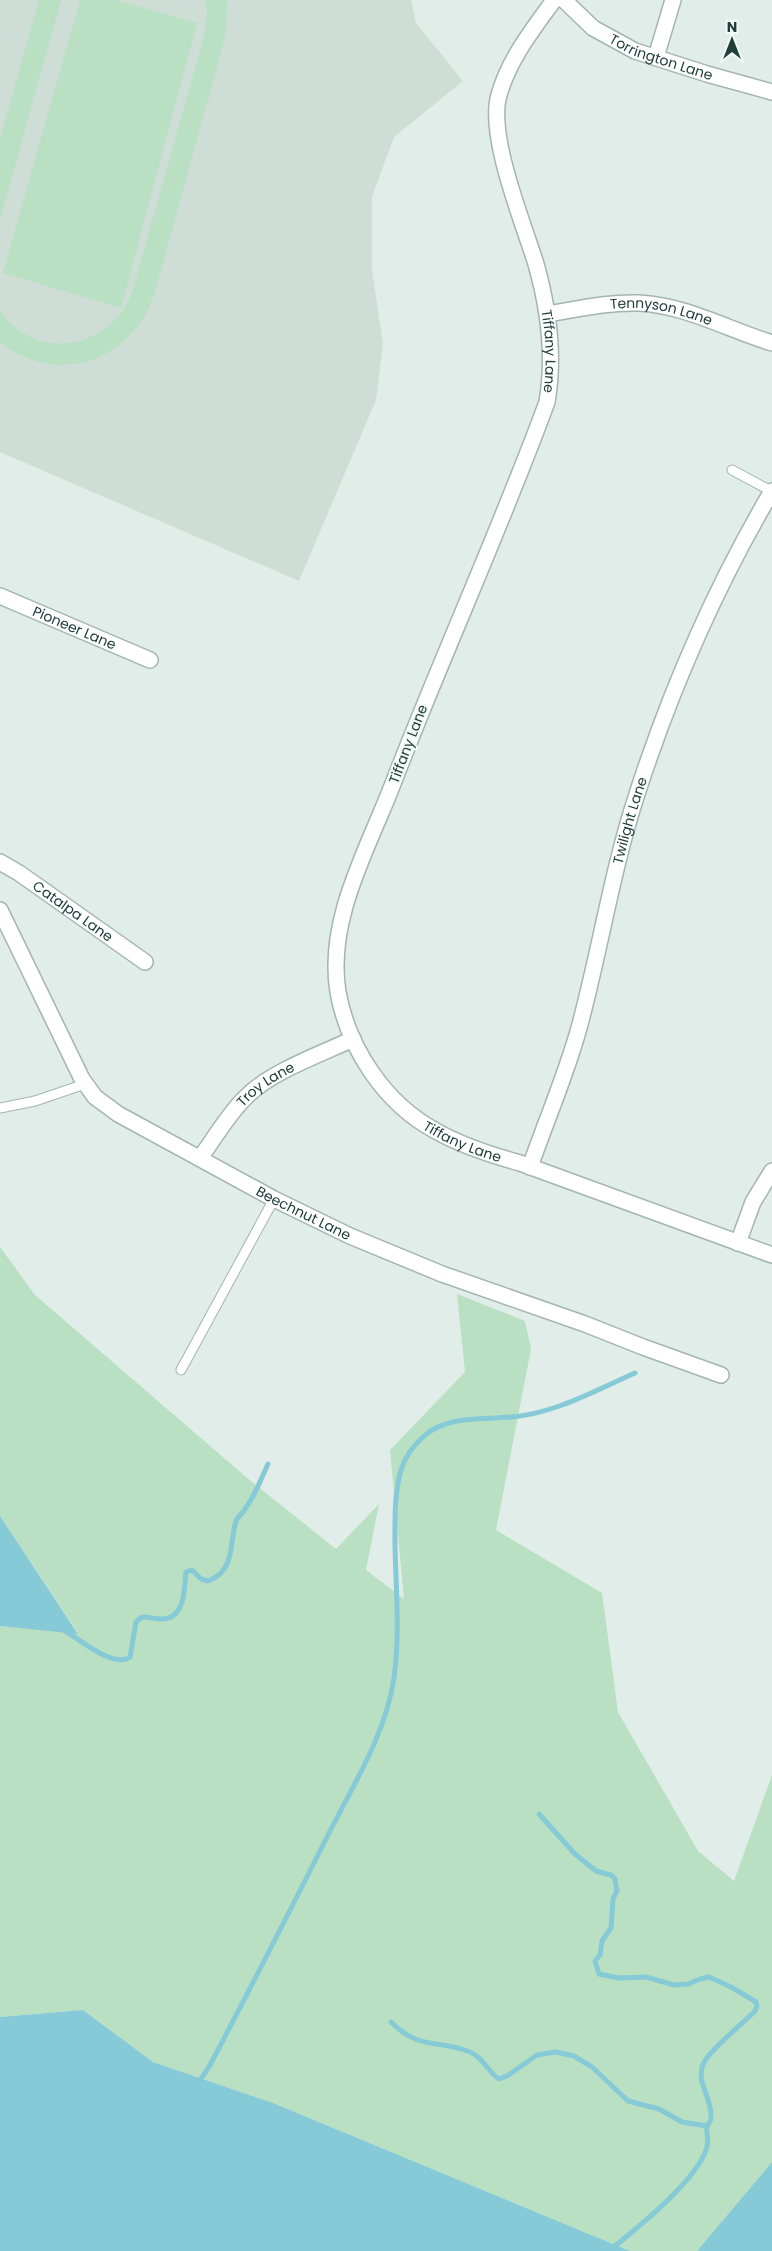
<svg xmlns="http://www.w3.org/2000/svg" width="772" height="2251" font-family="Poppins,sans-serif">
<style>
.built{fill:#cfddd7}
.green{fill:#b9e0c3}
.water{fill:#85cad6}
.lines{fill:none;stroke-linecap:round;stroke-linejoin:round}
.stream{stroke:#85cad6;stroke-width:5}
.service-casing{stroke:#a3b5af;stroke-width:11}
.minor-casing{stroke:#a3b5af;stroke-width:18}
.service{stroke:#fff;stroke-width:9}
.minor{stroke:#fff;stroke-width:15}
.labels{text-anchor:middle;stroke-width:4;stroke-linejoin:round;paint-order:stroke}
.street-label{font-size:14px;fill:#203f37;stroke:#f2f9f6}
</style>
<rect width="100%" height="100%" fill="#e1ede8"/>
<polygon class="built" points="0,0 411,0 416,23 463,81 394,137 372,197 372,270 383,344 376,400 299,581 0,452"/>
<g class="green">
<polygon points="39,0 61,0 0,220 0,139"/>
<polygon points="80,0 116,0 197,23 121,308 3,273"/>
<path d="M 205,0 L 227,0 L 226,34 L 155,292 C 134,361 57,388 0,342 L 0,311 C 37,364 114,349 133,289 L 204,36 L 207,14 Z"/>
<polygon points="0,1247 35,1295 246,1477 336,1549 379,1504 366,1570 404,1599 390,1450 465,1372 457,1294 525,1321 531,1349 496,1530 602,1593 618,1712 698,1851 734,1881 772,1775 772,2162 697,2251 630,2251 273,2103 153,2062 83,2010 0,2017 0,1626 78,1633 0,1516"/>
</g>
<g class="water">
<polygon points="0,1516 78,1634 0,1626"/>
<polygon points="83,2010 153,2062 273,2103 630,2251 0,2251 0,2017"/>
<polygon points="772,2162 772,2251 697,2251"/>
</g>
<g class="lines">
<g class="stream">
<path d="M 64,1630 C 79,1639 114,1669 130,1657 L 136,1622 L 142,1617 C 150,1617 161,1621 169,1618 C 186,1611 184,1586 186,1572 L 192,1570 L 201,1579 L 208,1581 C 236,1571 229,1543 236,1521 C 237,1517 243,1514 245,1509 C 255,1496 261,1479 268,1464"/>
<path d="M 539,1814 L 575,1854 L 596,1871 L 611,1875 L 615,1879 L 617,1891 L 613,1899 L 611,1928 L 602,1941 L 600,1955 L 595,1961 L 599,1974 L 619,1978 L 646,1977 L 674,1985 L 688,1984 L 700,1979 L 709,1977 L 731,1987 L 756,2002 L 757,2006 L 755,2011 C 740,2026 718,2043 706,2059 C 692,2080 713,2097 711,2118 C 711,2122 707,2124 707,2127 C 706,2136 710,2140 706,2150 C 695,2182 637,2228 609,2251"/>
<path d="M 391,2022 C 420,2051 438,2039 470,2052 C 483,2057 488,2072 499,2079 L 507,2076 L 537,2055 L 555,2052 L 565,2054 L 574,2056 L 592,2067 L 628,2101 L 659,2109 L 682,2122 L 707,2126"/>
<path d="M 198,2083 L 209,2067 C 250,1989 290,1911 329,1833 C 354,1784 386,1733 394,1678 C 400,1634 396,1590 395,1546 C 395,1521 394,1494 401,1470 C 405,1456 414,1445 424,1436 C 447,1415 483,1420 511,1417 C 554,1414 596,1390 635,1373"/>
</g>
<defs>
<g id="service">
<polyline points="732,470 771,491"/>
<polyline points="0,1108 35,1101 85,1084"/>
<polyline points="181,1370 274,1199"/>
</g>
<g id="minor">
<path id="s1" d="M 554,0 C 533,29 509,59 499,95 C 487,135 523,222 536,264 C 549,310 555,355 547,402 C 500,530 443,654 394,781 C 369,847 326,919 338,992 C 348,1048 385,1104 436,1131 C 462,1146 491,1155 520,1163 L 772,1255"/>
<path id="s2" d="M 564,0 L 593,28 L 635,51 L 707,74 L 772,92"/>
<polyline points="656,57 673,0"/>
<path id="s3" d="M 548,314 C 578,309 608,302 639,303 C 685,305 729,330 772,343"/>
<path id="s4" d="M 0,596 L 150,660"/>
<path id="s5" d="M 0,862 L 19,873 L 145,962"/>
<path id="s6" d="M 0,910 L 82,1079 L 95,1097 L 118,1114 L 274,1199 L 350,1236 L 442,1274 L 585,1324 L 643,1347 L 721,1375"/>
<path id="s7" d="M 200,1158 C 215,1138 228,1114 246,1097 C 270,1072 321,1054 353,1039"/>
<path id="s8" d="M 530,1167 C 546,1121 566,1075 579,1028 C 600,951 612,870 637,794 C 671,689 716,586 772,491"/>
<polyline points="738,1243 753,1202 772,1171"/>
</g>
</defs>
<use href="#service" class="service-casing"/>
<use href="#minor" class="minor-casing"/>
<use href="#service" class="service"/>
<use href="#minor" class="minor"/>
</g>
<g class="labels">
<g class="street-label">
<text dy="5" stroke="none"><textPath href="#s2" startOffset="115">Torrington Lane</textPath></text>
<text dy="5" stroke="none"><textPath href="#s3" startOffset="115">Tennyson Lane</textPath></text>
<text dy="5" stroke="none"><textPath href="#s1" startOffset="374">Tiffany Lane</textPath></text>
<text dy="5" stroke="none"><textPath href="#s4" startOffset="81">Pioneer Lane</textPath></text>
<text transform="translate(408 744) rotate(-69)" y="5">Tiffany Lane</text>
<text dy="5" stroke="none"><textPath href="#s8" startOffset="361">Twilight Lane</textPath></text>
<text dy="5" stroke="none"><textPath href="#s5" startOffset="88">Catalpa Lane</textPath></text>
<text dy="5" stroke="none"><textPath href="#s7" startOffset="100">Troy Lane</textPath></text>
<text dy="5" stroke="none"><textPath href="#s1" startOffset="1259">Tiffany Lane</textPath></text>
<text dy="5" stroke="none"><textPath href="#s6" startOffset="449">Beechnut Lane</textPath></text>
</g>
</g>
<g transform="translate(732 40)" stroke="#f2f9f6" stroke-width="4" paint-order="stroke">
<path d="M0-4L9 19L0 12L-9 19Z" fill="#203f37"/>
<text y="-8" font-size="14" font-weight="bold" text-anchor="middle" fill="#203f37">N</text>
</g>
</svg>
